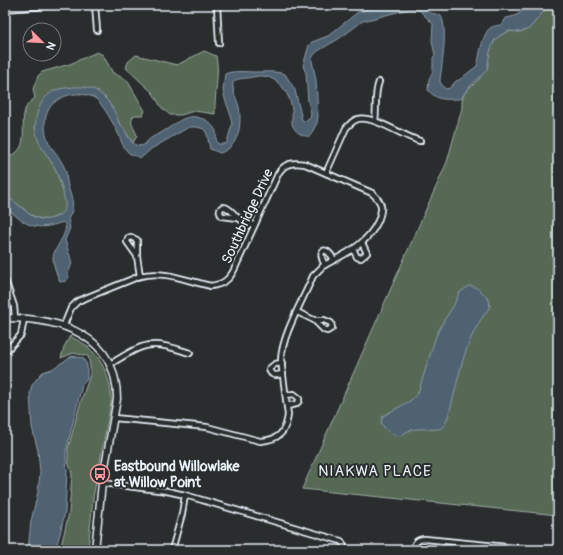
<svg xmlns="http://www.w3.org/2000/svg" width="563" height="555" font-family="Pangolin,sans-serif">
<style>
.green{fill:#566954;stroke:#9fada6}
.water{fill:#506272;stroke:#8d9ba8}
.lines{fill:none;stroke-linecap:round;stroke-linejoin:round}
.street-casing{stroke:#e8f1f8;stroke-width:8}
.secondary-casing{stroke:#e8f1f8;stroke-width:9}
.street{stroke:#2a2d2e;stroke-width:4.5}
.secondary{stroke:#2a2d2e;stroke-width:6}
.labels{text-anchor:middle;stroke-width:4;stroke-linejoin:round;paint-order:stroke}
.street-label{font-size:14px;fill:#e8f1f8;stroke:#2a2d2e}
.poi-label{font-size:14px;font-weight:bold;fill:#e8f1f8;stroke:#2a2d2e;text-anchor:start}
.neighbourhood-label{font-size:15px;letter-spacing:1px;fill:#e8f1f8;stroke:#2a2d2e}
</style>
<rect width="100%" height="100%" fill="#2a2d2e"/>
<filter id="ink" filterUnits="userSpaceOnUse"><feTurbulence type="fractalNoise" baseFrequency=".025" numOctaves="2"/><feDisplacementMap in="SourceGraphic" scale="8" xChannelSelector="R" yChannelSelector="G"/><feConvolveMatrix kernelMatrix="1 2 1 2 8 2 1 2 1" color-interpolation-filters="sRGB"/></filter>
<g filter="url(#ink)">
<g class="green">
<path d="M 549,5 L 558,5 L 558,515 L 302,489 L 447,162 L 462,108 C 461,89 470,90 480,78 C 481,76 482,72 483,69 C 491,50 493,27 520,32 L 542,13 Z"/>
<path d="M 204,51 L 216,56 C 220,74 214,95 215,114 L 194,111 L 181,115 L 170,115 L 161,107 L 153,93 L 126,68 L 128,62 L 136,55 L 177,65 Z"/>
<path d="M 97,52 L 103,55 L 113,73 L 127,80 L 145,111 L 143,115 L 134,115 C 128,124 135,127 137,136 L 133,143 L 121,125 L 119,123 L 105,97 L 56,90 L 35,127 L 39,142 L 55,168 L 58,176 L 64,195 L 66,205 L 65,209 L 62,214 L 48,220 L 38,218 L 27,213 L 24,209 L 5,195 L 5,155 C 9,156 10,156 14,154 C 29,146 20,123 25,110 C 27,104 31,101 35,98 L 33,89 L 38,76 L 42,72 L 70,64 Z"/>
<path d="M 70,336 C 76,340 84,343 89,348 C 104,361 112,383 111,403 L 93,498 L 88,550 L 60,550 L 69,513 L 72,474 L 68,461 L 68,449 L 80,404 L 90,375 L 90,366 L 88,356 L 73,353 L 61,358 L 64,347 Z"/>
</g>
<g class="water">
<path d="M 383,5 L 423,5 C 430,17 432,11 441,16 C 448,28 442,65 440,79 L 440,82 L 445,89 L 450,88 L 456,81 L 459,80 L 477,66 C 480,56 482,31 492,27 C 495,26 499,25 502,25 L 506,18 L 515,16 L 532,5 L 549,5 L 529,29 L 520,32 L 509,31 L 499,36 L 494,41 L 490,52 L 487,70 L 467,89 L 461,99 C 447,99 438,102 428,90 L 429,79 L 433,71 L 433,58 L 435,55 L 432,41 L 433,24 L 419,10 L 409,9 L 363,21 L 340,38 L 318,51 L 313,56 L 312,61 L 316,80 L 318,116 L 317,123 L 310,136 C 304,137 297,133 294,128 C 290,123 293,116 292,110 C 290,91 274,71 253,77 C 246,79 239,77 233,82 C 232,92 237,99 239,107 C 242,125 239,147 220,153 L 210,149 L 207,134 L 204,129 L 197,127 L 189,127 L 151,149 L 141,158 C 136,155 131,156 127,151 C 123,147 121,141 119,135 C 114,125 104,106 96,99 C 92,96 86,95 82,94 C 73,93 63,96 56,101 C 41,112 43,135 52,148 C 57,155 62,161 65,169 C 67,173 66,177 67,181 C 69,196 78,203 68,219 L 70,228 L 65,240 L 72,263 L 68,274 L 69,277 L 66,281 L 60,282 C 57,274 53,266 53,257 C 54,248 72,229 63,222 C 35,232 27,226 5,207 L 5,195 C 11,199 16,203 21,207 C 24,209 25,211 28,213 C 37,220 49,222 59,215 C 66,211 66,204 64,197 C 63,190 58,175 55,168 C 50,159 43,151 39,142 C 33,130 35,113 42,102 C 46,96 52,91 59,89 C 71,87 83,85 95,90 C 106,95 116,112 119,123 C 128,129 129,150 144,145 C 151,136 154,137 164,131 C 176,124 185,113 200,118 C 202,119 205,119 206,120 C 210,123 216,129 216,132 C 217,137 215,139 218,144 L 225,144 L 227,142 L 232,125 L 230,113 L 225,99 L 223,90 L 225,74 C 234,70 246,72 256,72 C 267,72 275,71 285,74 L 295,90 L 302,120 L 304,121 L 308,120 L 310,118 L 311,113 L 308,101 L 306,73 L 303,66 L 309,45 L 312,42 L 328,36 L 358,12 Z"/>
<path d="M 469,286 C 479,286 483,294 489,300 L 490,307 C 461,343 460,379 447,420 C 445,423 444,426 441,428 C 434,431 426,428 418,429 C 412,429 405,432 400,436 C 391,434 386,431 381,423 L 383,416 L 410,401 L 418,393 L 436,336 L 443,322 L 454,305 L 459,293 Z"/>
<polygon points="72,356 83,358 87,365 87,379 82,385 66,451 66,458 67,471 65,512 60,534 55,550 28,550 31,521 38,492 40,472 38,451 32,427 30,393 32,385 38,377 43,372 52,369"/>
</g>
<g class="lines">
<defs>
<g id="street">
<polyline points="95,5 97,30"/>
<polyline points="217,5 219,43"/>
<polyline points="5,9 60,5"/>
<path d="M 375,121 C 377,108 374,94 379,82"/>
<path d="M 326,173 L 346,128 C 350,124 353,120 358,119 C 373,115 404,137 420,141"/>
<path d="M 238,218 L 222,216 C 218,212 220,204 227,208 C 231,210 234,214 237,217 C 241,221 249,223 254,226"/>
<polyline points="353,249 357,257 361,258 367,253 362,243"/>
<polyline points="137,256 127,242 128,238 131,237 137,240 137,256 140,276"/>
<path d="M 325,265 C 316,250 326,244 334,260"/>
<polyline points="5,280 14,306 15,318"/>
<polyline points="297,312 314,320 324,330 327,331 332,328 331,323 324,320 314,320"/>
<path d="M 64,325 L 71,308 L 78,301 L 140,276 C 165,270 187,281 211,286 C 224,284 230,279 235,268 L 278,174 C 284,163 293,162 305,164 L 372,193 C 383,203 383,208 378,221 C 367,245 345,254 323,266 L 313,276 C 303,300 282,335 281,360 L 288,415 C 286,432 279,440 260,441 L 207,427 L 114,418"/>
<polyline points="5,352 21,335 24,319"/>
<path d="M 282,363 L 275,364 L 269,369 C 271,377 277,375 283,374"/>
<path d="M 110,364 C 123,357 138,345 153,345 C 166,344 179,350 190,353"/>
<polyline points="286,395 294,394 299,398 299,401 296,404 287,406"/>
<polyline points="102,483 167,491 185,495 341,541 343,544 345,550"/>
<polyline points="172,550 182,514 185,495"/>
<path d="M 413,550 C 414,543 417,539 425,539 L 538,550"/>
</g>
<path id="secondary" d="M 5,318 C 59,318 117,334 117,399 L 102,483 L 95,550"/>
</defs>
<use href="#street" class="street-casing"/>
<use href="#secondary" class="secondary-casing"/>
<use href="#street" class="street"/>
<use href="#secondary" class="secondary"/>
</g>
</g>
<defs>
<symbol id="bus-ring" viewBox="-11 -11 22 22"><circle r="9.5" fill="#2a2d2e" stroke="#ff9aa2" stroke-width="1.5"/><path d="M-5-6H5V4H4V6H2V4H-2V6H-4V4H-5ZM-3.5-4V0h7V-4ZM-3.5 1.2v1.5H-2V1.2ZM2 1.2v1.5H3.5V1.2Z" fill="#ff9aa2"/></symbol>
</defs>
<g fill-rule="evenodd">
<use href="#bus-ring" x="89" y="463" width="22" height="22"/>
</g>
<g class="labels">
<g class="street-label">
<text transform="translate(247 216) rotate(-65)" y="5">Southbridge Drive</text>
</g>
<g class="poi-label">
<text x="114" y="471">Eastbound Willowlake<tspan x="114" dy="16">at Willow Point</tspan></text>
</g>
<g class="neighbourhood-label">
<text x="375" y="476">NIAKWA PLACE</text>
</g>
</g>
<rect width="563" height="555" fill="none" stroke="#2a2d2e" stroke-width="20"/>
<rect x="10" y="10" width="543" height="535" fill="none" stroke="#e8f1f8" stroke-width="1.5" filter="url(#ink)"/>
<g transform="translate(42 42) rotate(114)"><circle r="19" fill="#2a2d2e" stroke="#767b7f"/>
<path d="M0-3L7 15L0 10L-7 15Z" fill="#ff9aa2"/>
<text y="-6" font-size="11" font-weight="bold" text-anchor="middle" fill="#e8f1f8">N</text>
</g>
</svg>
